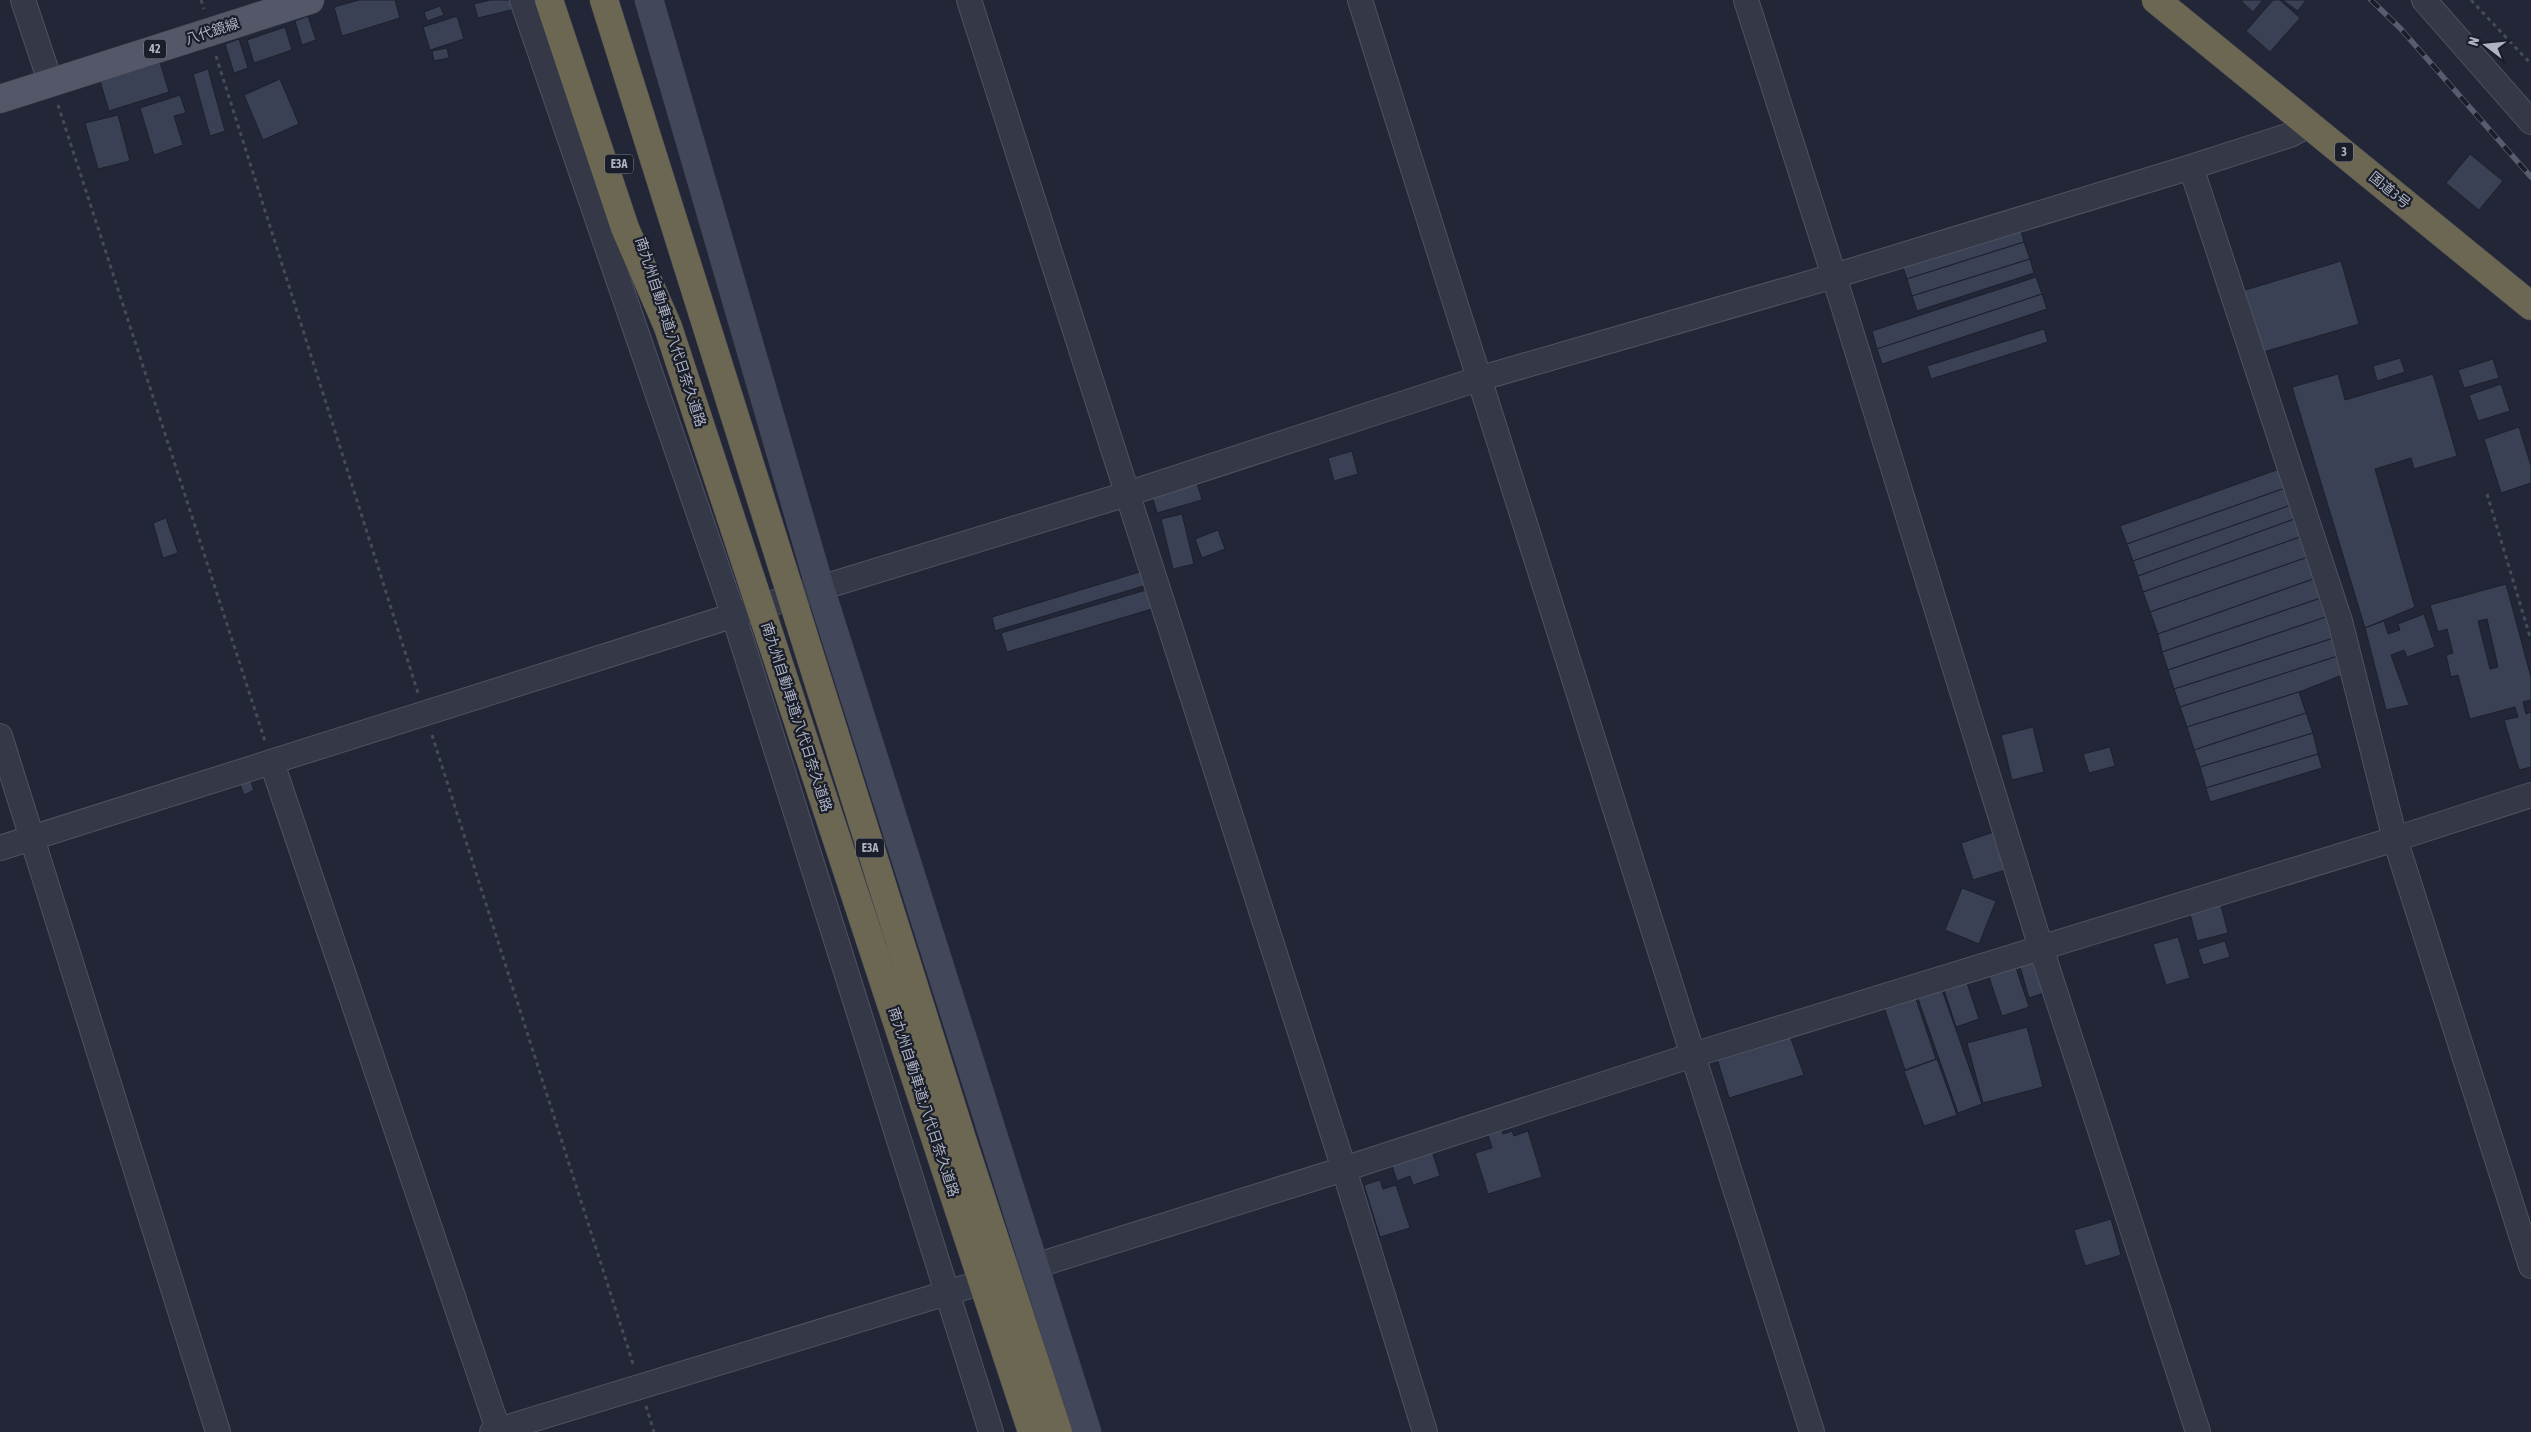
<svg xmlns="http://www.w3.org/2000/svg" width="2531" height="1432" font-family="'Asap Condensed','Noto Sans JP',sans-serif">
<style>
.building{fill:#3b4154;stroke:#1c202d;fill-rule:evenodd}
.lines{fill:none;stroke-linecap:round;stroke-linejoin:round}
.street-casing{stroke:#4f5361;stroke-width:26}
.secondary-casing{stroke:#3e4250;stroke-width:29}
.primary-casing{stroke:#3e4250;stroke-width:29}
.highway-casing{stroke:#3f4351;stroke-width:29}
.path{stroke:#414e55;stroke-width:3;stroke-dasharray:4 4;stroke-linecap:butt}
.street{stroke:#353947;stroke-width:24}
.secondary{stroke:#43475a;stroke-width:28}
.primary{stroke:#535767;stroke-width:28}
.highway{stroke:#6c6752;stroke-width:28}
.rail-casing{stroke:#575c6e;stroke-width:5.5}
.rail{stroke:#1a1e2b;stroke-width:4;stroke-dasharray:11;stroke-linecap:butt}
.highway-bridge-casing{stroke:#3f4351;stroke-width:29;stroke-linecap:butt}
.highway-bridge{stroke:#6c6752;stroke-width:28}
.labels{text-anchor:middle;stroke-width:4.5;stroke-linejoin:round;paint-order:stroke}
.shield{fill:#1a1e2b;stroke:#828695;stroke-width:1}
.shield-label{font-size:12px;font-weight:bold;fill:#afb3c3}
.street-label{font-size:14px;fill:#afb3c3;stroke:#1a1e2b}
</style>
<rect width="100%" height="100%" fill="#222636"/>
<g class="building">
<polygon points="359,0 395,0 400,18 342,36 334,7"/>
<polygon points="490,0 513,0 515,9 478,18 474,4"/>
<polygon points="2243,0 2263,0 2253,12 2242,2"/>
<polygon points="2273,0 2280,0 2300,18 2270,52 2246,31"/>
<polygon points="2282,0 2306,0 2298,11"/>
<polygon points="440,6 444,15 427,21 424,12"/>
<polygon points="308,16 316,40 302,45 295,21"/>
<polygon points="457,16 464,39 430,50 423,27"/>
<polygon points="285,27 292,50 254,63 247,40"/>
<polygon points="239,39 248,68 234,73 225,44"/>
<polygon points="447,48 449,58 434,61 432,51"/>
<polygon points="159,59 169,92 109,111 99,78"/>
<polygon points="208,69 225,131 210,136 193,74"/>
<polygon points="280,79 299,124 263,140 244,95"/>
<polygon points="180,95 186,113 174,116 183,145 154,155 140,108"/>
<polygon points="118,115 130,161 98,169 85,123"/>
<polygon points="2470,154 2503,181 2479,210 2446,183"/>
<polygon points="2019,224 2024,242 1907,279 1901,261"/>
<polygon points="2024,242 2030,259 1912,296 1907,279"/>
<polygon points="2030,259 2034,273 1917,311 1912,296"/>
<polygon points="2341,261 2359,324 2260,353 2242,291"/>
<polygon points="2036,277 2042,294 1877,349 1872,331"/>
<polygon points="2042,294 2047,309 1882,364 1877,349"/>
<polygon points="2044,329 2048,342 1931,379 1927,366"/>
<polygon points="2400,358 2405,372 2377,381 2373,366"/>
<polygon points="2493,359 2499,378 2464,388 2458,370"/>
<polygon points="2338,374 2345,400 2433,374 2457,456 2414,469 2411,458 2375,469 2415,607 2365,628 2292,387"/>
<polygon points="2501,384 2510,411 2478,421 2469,395"/>
<polygon points="2519,427 2531,466 2531,483 2501,493 2484,439"/>
<polygon points="1352,451 1358,474 1334,481 1328,458"/>
<polygon points="2282,468 2288,487 2127,544 2120,526"/>
<polygon points="1195,476 1202,500 1157,513 1150,489"/>
<polygon points="2288,487 2294,504 2133,561 2127,544"/>
<polygon points="2294,504 2300,517 2138,576 2133,561"/>
<polygon points="1182,514 1194,564 1173,569 1161,519"/>
<polygon points="2300,517 2306,535 2143,592 2138,576"/>
<polygon points="166,518 178,553 163,558 153,523"/>
<polygon points="1218,530 1225,549 1202,558 1195,539"/>
<polygon points="2306,535 2311,556 2150,612 2143,592"/>
<polygon points="2311,556 2319,577 2158,634 2150,612"/>
<polygon points="1146,570 1150,584 995,631 992,617"/>
<polygon points="2319,577 2324,597 2162,652 2158,634"/>
<path d="M 2506,584 L 2531,677 L 2531,700 L 2523,702 L 2526,714 L 2531,712 L 2531,767 L 2519,770 L 2504,720 L 2518,717 L 2515,707 L 2470,719 L 2458,675 L 2451,677 L 2446,655 L 2453,653 L 2447,629 L 2438,632 L 2430,605 ZM 2487,619 L 2498,667 L 2490,669 L 2478,621 Z"/>
<polygon points="1146,590 1152,609 1007,652 1001,633"/>
<polygon points="2324,597 2329,616 2168,670 2162,652"/>
<polygon points="2424,614 2435,647 2407,657 2404,650 2391,655 2409,705 2386,710 2365,628 2384,621 2388,634 2400,630 2398,624"/>
<polygon points="2329,616 2337,637 2174,689 2168,670"/>
<polygon points="2337,637 2341,655 2180,707 2174,689"/>
<polygon points="2341,655 2345,674 2299,692 2187,727 2180,707"/>
<polygon points="2299,692 2306,713 2194,750 2187,727"/>
<polygon points="2306,713 2313,733 2200,767 2194,750"/>
<polygon points="2033,727 2044,772 2012,780 2001,735"/>
<polygon points="2313,733 2318,754 2206,788 2200,767"/>
<polygon points="2110,747 2115,766 2089,773 2083,754"/>
<polygon points="2318,754 2322,768 2210,802 2206,788"/>
<polygon points="249,777 254,790 244,795 239,781"/>
<polygon points="2000,830 2012,868 1973,880 1961,843"/>
<polygon points="1962,888 1996,901 1979,944 1945,930"/>
<polygon points="2219,898 2228,933 2197,941 2188,906"/>
<polygon points="2178,937 2190,978 2166,985 2153,944"/>
<polygon points="2225,941 2230,957 2203,965 2198,949"/>
<polygon points="2036,958 2047,992 2029,998 2019,963"/>
<polygon points="2016,968 2029,1007 2002,1016 1989,977"/>
<polygon points="1966,980 1979,1019 1956,1027 1943,987"/>
<polygon points="1941,987 1982,1104 1958,1113 1917,996"/>
<polygon points="1915,996 1936,1059 1905,1070 1884,1007"/>
<polygon points="2027,1027 2043,1087 1983,1103 1967,1043"/>
<polygon points="1788,1030 1804,1075 1729,1098 1715,1052"/>
<polygon points="1937,1059 1957,1115 1924,1126 1904,1071"/>
<polygon points="1502,1130 1503,1134 1512,1131 1514,1136 1528,1131 1542,1177 1488,1194 1475,1153 1492,1148 1488,1135"/>
<polygon points="1432,1151 1440,1176 1413,1185 1410,1176 1397,1181 1391,1163"/>
<polygon points="1380,1180 1383,1189 1396,1185 1410,1228 1380,1237 1364,1185"/>
<polygon points="2111,1219 2121,1255 2085,1266 2074,1230"/>
</g>
<g class="lines">
<defs>
<g id="street">
<polyline points="23,0 51,84"/>
<polyline points="522,0 734,616 991,1432"/>
<polyline points="969,0 1344,1169 1425,1432"/>
<path d="M 1360,0 C 1509,478 1665,954 1812,1432"/>
<polyline points="1746,0 1834,276 2041,948 2198,1432"/>
<polyline points="2424,0 2531,122"/>
<polyline points="0,736 218,1432"/>
<polyline points="272,763 499,1432"/>
<polyline points="2531,795 2395,839 2531,1266"/>
<polyline points="0,848 820,588 1127,494 1478,379 1834,276 2191,167 2290,135 2310,124"/>
<polyline points="492,1432 1035,1266 1344,1169 1696,1054 2395,839 2340,621 2191,167"/>
</g>
<polyline id="secondary" points="649,0 820,588 1087,1432"/>
<polyline id="primary" points="0,99 310,0"/>
<g id="highway">
<polyline points="549,0 625,228 668,327"/>
<polyline points="604,0 687,264"/>
<polyline points="2156,0 2531,306"/>
</g>
</defs>
<use href="#street" class="street-casing"/>
<use href="#secondary" class="secondary-casing"/>
<use href="#primary" class="primary-casing"/>
<use href="#highway" class="highway-casing"/>
<g class="path">
<polyline points="201,0 204,9"/>
<polyline points="2471,0 2531,64"/>
<polyline points="216,56 418,693"/>
<polyline points="58,105 265,741"/>
<polyline points="2487,494 2531,640"/>
<polyline points="432,735 634,1367"/>
<polyline points="646,1406 654,1432"/>
</g>
<use href="#street" class="street"/>
<use href="#secondary" class="secondary"/>
<use href="#primary" class="primary"/>
<use href="#highway" class="highway"/>
<defs>
<polyline id="rail" points="2371,0 2400,28 2531,177"/>
</defs>
<use href="#rail" class="rail-casing"/>
<use href="#rail" class="rail"/>
<defs>
<g id="highway-bridge">
<polyline points="687,264 963,1142 1058,1432"/>
<polyline points="668,327 1032,1432"/>
</g>
</defs>
<use href="#highway-bridge" class="highway-bridge-casing"/>
<use href="#highway-bridge" class="highway-bridge"/>
</g>
<g class="labels">
<g class="shield">
<rect x="144" y="39.5" width="22" height="19" rx="4"/>
<rect x="2335" y="142.5" width="18" height="19" rx="4"/>
<rect x="605" y="154.5" width="28" height="19" rx="4"/>
<rect x="856" y="838.5" width="28" height="19" rx="4"/>
</g>
<g class="shield-label">
<text x="155" y="53">42</text>
<text x="2344" y="156">3</text>
<text x="619" y="168">E3A</text>
<text x="870" y="852">E3A</text>
</g>
<g class="street-label">
<text transform="translate(212 31) rotate(-18)" y="5">八代鏡線</text>
<text transform="translate(2390 190) rotate(39)" y="5">国道3号</text>
<text transform="translate(671 332) rotate(72)" y="5">南九州自動車道;八代日奈久道路</text>
<text transform="translate(797 717) rotate(72)" y="5">南九州自動車道;八代日奈久道路</text>
<text transform="translate(924 1102) rotate(72)" y="5">南九州自動車道;八代日奈久道路</text>
</g>
</g>
<g transform="translate(2486 45) rotate(286)" stroke="#1a1e2b" stroke-width="4" paint-order="stroke">
<path d="M0-4L9 19L0 12L-9 19Z" fill="#afb3c3"/>
<text y="-8" font-size="14" font-weight="bold" text-anchor="middle" fill="#afb3c3">N</text>
</g>
</svg>
